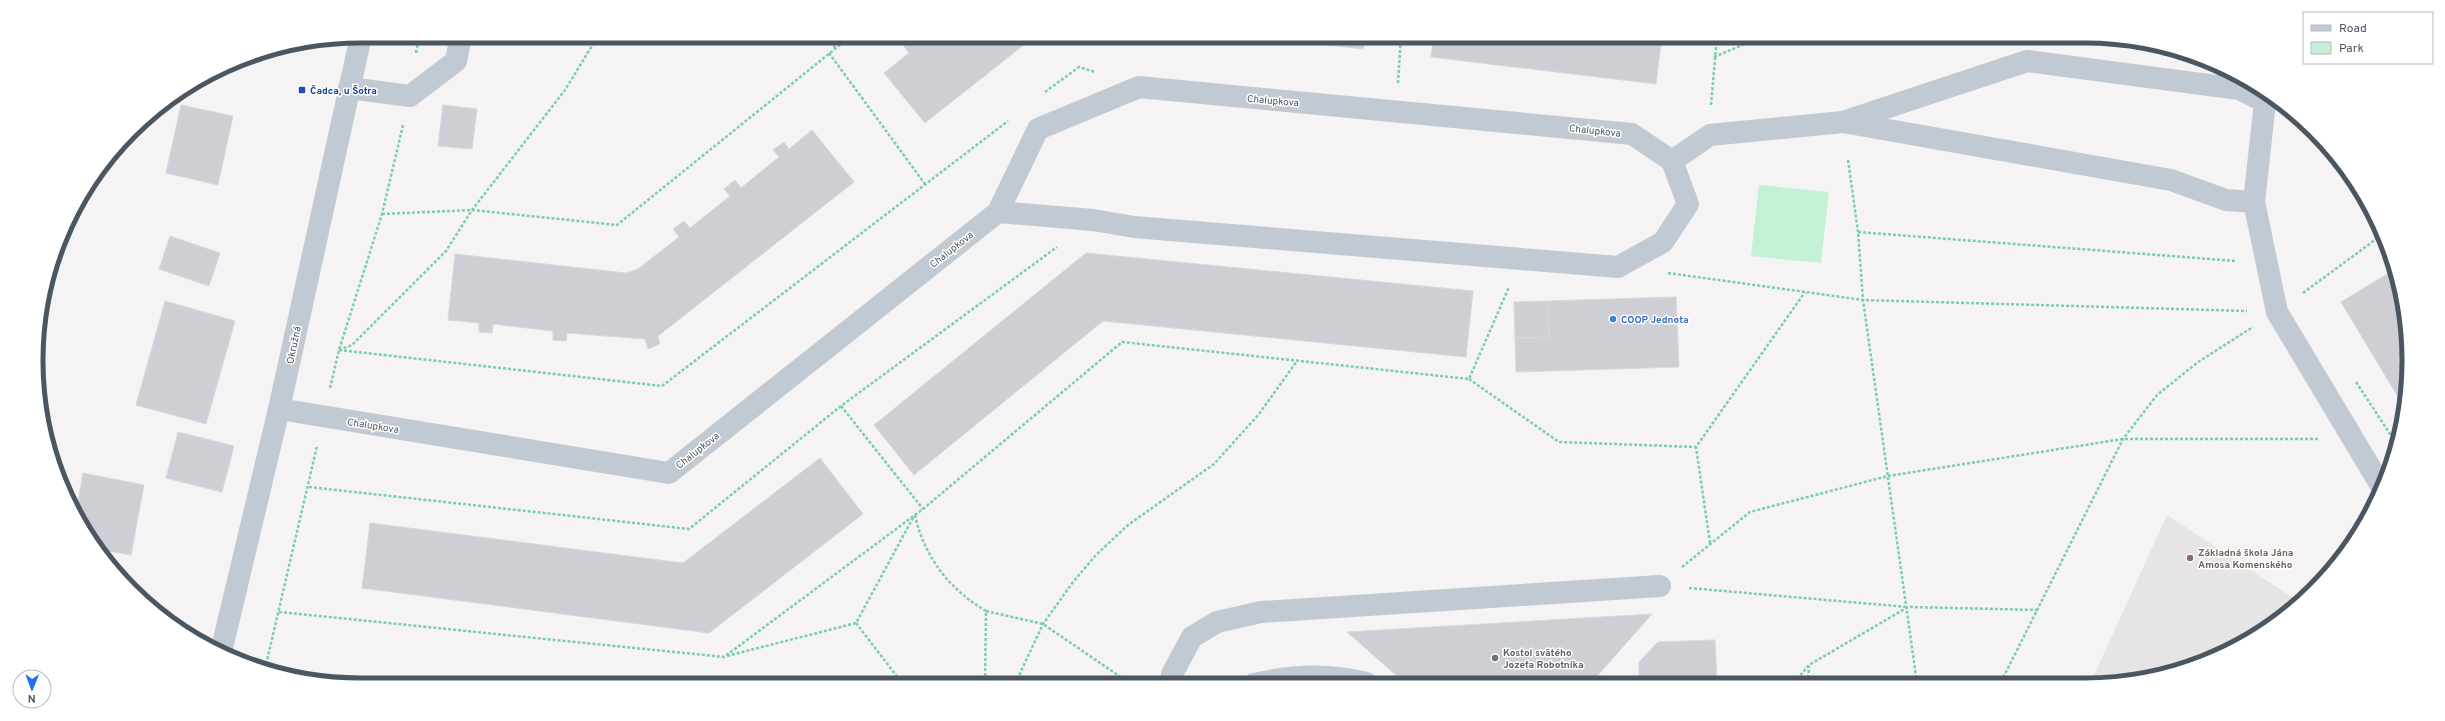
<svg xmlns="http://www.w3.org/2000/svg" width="2445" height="721" font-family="Overpass,sans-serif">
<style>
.education{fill:#e6e4e5}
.green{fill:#c3f1d5}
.building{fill:#cdcfd5;stroke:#d7d9de}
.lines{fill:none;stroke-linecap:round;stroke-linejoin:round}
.path{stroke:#7ad0a6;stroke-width:2.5;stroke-dasharray:3 2;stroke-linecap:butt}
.minor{stroke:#c1cad2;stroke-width:22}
.transit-dot{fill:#1a4fb4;stroke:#fff;stroke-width:1.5}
.shop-dot{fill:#3f7fe0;stroke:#fff;stroke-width:1.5}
.education-dot{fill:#8d6e63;stroke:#fff;stroke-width:1.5}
.worship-dot{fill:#6b7280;stroke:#fff;stroke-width:1.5}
.labels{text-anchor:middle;stroke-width:3;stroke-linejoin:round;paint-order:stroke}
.transit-label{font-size:10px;font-weight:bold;fill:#164399;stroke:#fff;text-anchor:start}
.street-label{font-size:10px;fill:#4a5661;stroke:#fff}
.shop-label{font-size:10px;font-weight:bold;fill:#366cbe;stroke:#fff;text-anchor:start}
.education-label{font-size:10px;font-weight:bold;fill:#785e54;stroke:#fff;text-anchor:start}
.worship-label{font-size:10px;font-weight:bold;fill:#5b616d;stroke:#fff;text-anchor:start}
.rim{fill:none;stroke:#4a5661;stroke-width:5}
</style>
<rect width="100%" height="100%" fill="#f5f3f3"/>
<polygon class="education" points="2167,515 2298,601 2228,652 2127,682 2091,682"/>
<polygon class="green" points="1759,185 1829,192 1821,263 1751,256"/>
<g class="building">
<polygon points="930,36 1035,36 925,123 884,73 909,53 903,45 914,37 920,44"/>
<polygon points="1245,36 1365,36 1363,49"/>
<polygon points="1434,36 1662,36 1656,84 1431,57"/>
<polygon points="181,105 233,116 218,185 166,173"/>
<polygon points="443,105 477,109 472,149 438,146"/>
<polygon points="812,130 854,182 658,336 660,344 648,349 645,339 567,333 566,341 553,340 553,331 493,324 492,333 479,332 479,323 448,320 455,254 626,273 638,269 679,237 673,229 684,221 690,228 730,196 724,189 735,180 741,188 779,157 773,150 784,142 789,149"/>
<polygon points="170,236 220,253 209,286 159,269"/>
<polygon points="1086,253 1473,291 1466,357 1103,321 914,475 874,425"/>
<polygon points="2394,270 2403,297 2409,360 2404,407 2341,302"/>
<polygon points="1676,297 1679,367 1516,372 1515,338 1549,337 1548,301"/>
<polygon points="165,301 235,321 206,424 136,405"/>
<polygon points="1548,301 1549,337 1515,338 1514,302"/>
<polygon points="178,432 234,446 222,492 166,478"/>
<polygon points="820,458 863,514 709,633 362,588 370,523 683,563"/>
<polygon points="83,473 144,485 131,555 97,549 76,514"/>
<polygon points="1652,614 1591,683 1405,683 1347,632"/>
<polygon points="1715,640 1717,683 1639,683 1639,662 1658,642"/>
</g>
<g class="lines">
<g class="path">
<polyline points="830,36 835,48"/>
<polyline points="416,53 419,36"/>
<polyline points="829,53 925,184"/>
<polyline points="1714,57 1764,36"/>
<polyline points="1398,83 1401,36"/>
<polyline points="1045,92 1079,67 1095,72"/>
<polyline points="1711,105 1717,36"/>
<polyline points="1848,160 1858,232"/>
<polyline points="382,214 472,210 617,225 851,36"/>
<polyline points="1668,273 1863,300 2247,311"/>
<polyline points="2303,293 2383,234"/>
<polyline points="339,350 662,386 1008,121"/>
<polyline points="339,350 352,345 446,251 472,210 565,90 598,36"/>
<polyline points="1469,379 1559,442 1696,447"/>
<polyline points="2356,382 2396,443"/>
<polyline points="330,388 339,350 382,214 403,125"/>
<polyline points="841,406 923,509"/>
<polyline points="309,487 689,529 841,406 1057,247"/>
<path d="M 915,515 C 924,557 950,590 986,611 L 985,684"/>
<polyline points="1710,543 1696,447 1805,292"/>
<polyline points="1682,567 1750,512 1888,476 2123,439 2318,439"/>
<polyline points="1689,588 1907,607"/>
<polyline points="986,611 1043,624 1131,684"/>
<polyline points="279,612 724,657 923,509 1122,342 1469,379 1509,287"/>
<polyline points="856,623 902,683"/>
<polyline points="727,656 856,623 914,516"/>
<polyline points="265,669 317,446"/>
<polyline points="2001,682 2123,439 2157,395 2198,362 2253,327"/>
<polyline points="1794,683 1809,665 1908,607 2039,610"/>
<polyline points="1808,683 1809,666"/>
<polyline points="1917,683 1863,300 1858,232 2236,261"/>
<polyline points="1015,684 1043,624 1073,582 1096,555 1128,525 1214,464 1259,414 1297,361"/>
</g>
<g class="minor">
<polyline points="349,88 410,96 456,61 461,36"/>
<polyline points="1843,122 2027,61 2239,89 2265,102 2254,202 2277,312 2380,484"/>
<polyline points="1672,161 1710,135 1843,122 2171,180 2226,200 2254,202"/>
<polyline points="279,409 669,473 998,212 1038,129 1139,87 1632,134 1672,161 1688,204 1663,242 1618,267 1134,227 1093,220 998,212"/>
<polyline points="221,652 279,409 361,36"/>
<polyline points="1171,684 1172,674 1192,637 1217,622 1261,612 1660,586"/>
<path d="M 1254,684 C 1292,675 1328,673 1366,683"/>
</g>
</g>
<rect class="transit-dot" x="298" y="86" width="8" height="8" rx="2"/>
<circle class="shop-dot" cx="1613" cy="319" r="4"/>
<circle class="education-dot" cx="2190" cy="558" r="4"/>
<circle class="worship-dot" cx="1495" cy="658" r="4"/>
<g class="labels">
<g class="transit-label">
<text x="310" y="94">Čadca, u Šotra</text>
</g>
<g class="street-label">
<text transform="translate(1273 100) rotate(5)" y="4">Chalupkova</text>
<text transform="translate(1595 130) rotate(6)" y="4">Chalupkova</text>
<text transform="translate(951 249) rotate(-38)" y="4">Chalupkova</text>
<text transform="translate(293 345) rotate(-78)" y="4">Okružná</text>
<text transform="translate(373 425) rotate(9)" y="4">Chalupkova</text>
<text transform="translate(697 450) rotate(-38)" y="4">Chalupkova</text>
</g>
<g class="shop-label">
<text x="1621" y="323">COOP Jednota</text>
</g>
<g class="education-label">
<text x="2198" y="556">Základná škola Jána<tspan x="2198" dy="12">Amosa Komenského</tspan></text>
</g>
<g class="worship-label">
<text x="1503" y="656">Kostol svätého<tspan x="1503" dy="12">Jozefa Robotníka</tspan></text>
</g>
</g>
<path d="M0 0H2445V721H0ZM360 43H2085A317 317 0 0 1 2402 360V361A317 317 0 0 1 2085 678H360A317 317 0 0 1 43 361V360A317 317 0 0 1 360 43Z" fill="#fff" fill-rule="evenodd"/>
<path class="rim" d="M360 43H2085A317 317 0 0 1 2402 360V361A317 317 0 0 1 2085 678H360A317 317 0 0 1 43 361V360A317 317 0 0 1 360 43Z"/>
<rect x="2303" y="12" width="130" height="52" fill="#ffffff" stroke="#b7bbc0"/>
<rect x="2311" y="25" width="20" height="6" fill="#c1cad2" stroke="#b7bbc0"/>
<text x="2339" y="32" font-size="12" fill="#4a5661">Road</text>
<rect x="2311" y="42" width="20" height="12" fill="#c3f1d5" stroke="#b7bbc0"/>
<text x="2339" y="52" font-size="12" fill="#4a5661">Park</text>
<g transform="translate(32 689) rotate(181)"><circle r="19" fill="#ffffff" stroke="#b7bbc0"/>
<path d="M0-3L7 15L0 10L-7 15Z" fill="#1a73e8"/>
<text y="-6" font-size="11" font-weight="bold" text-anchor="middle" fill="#4a5661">N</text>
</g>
</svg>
